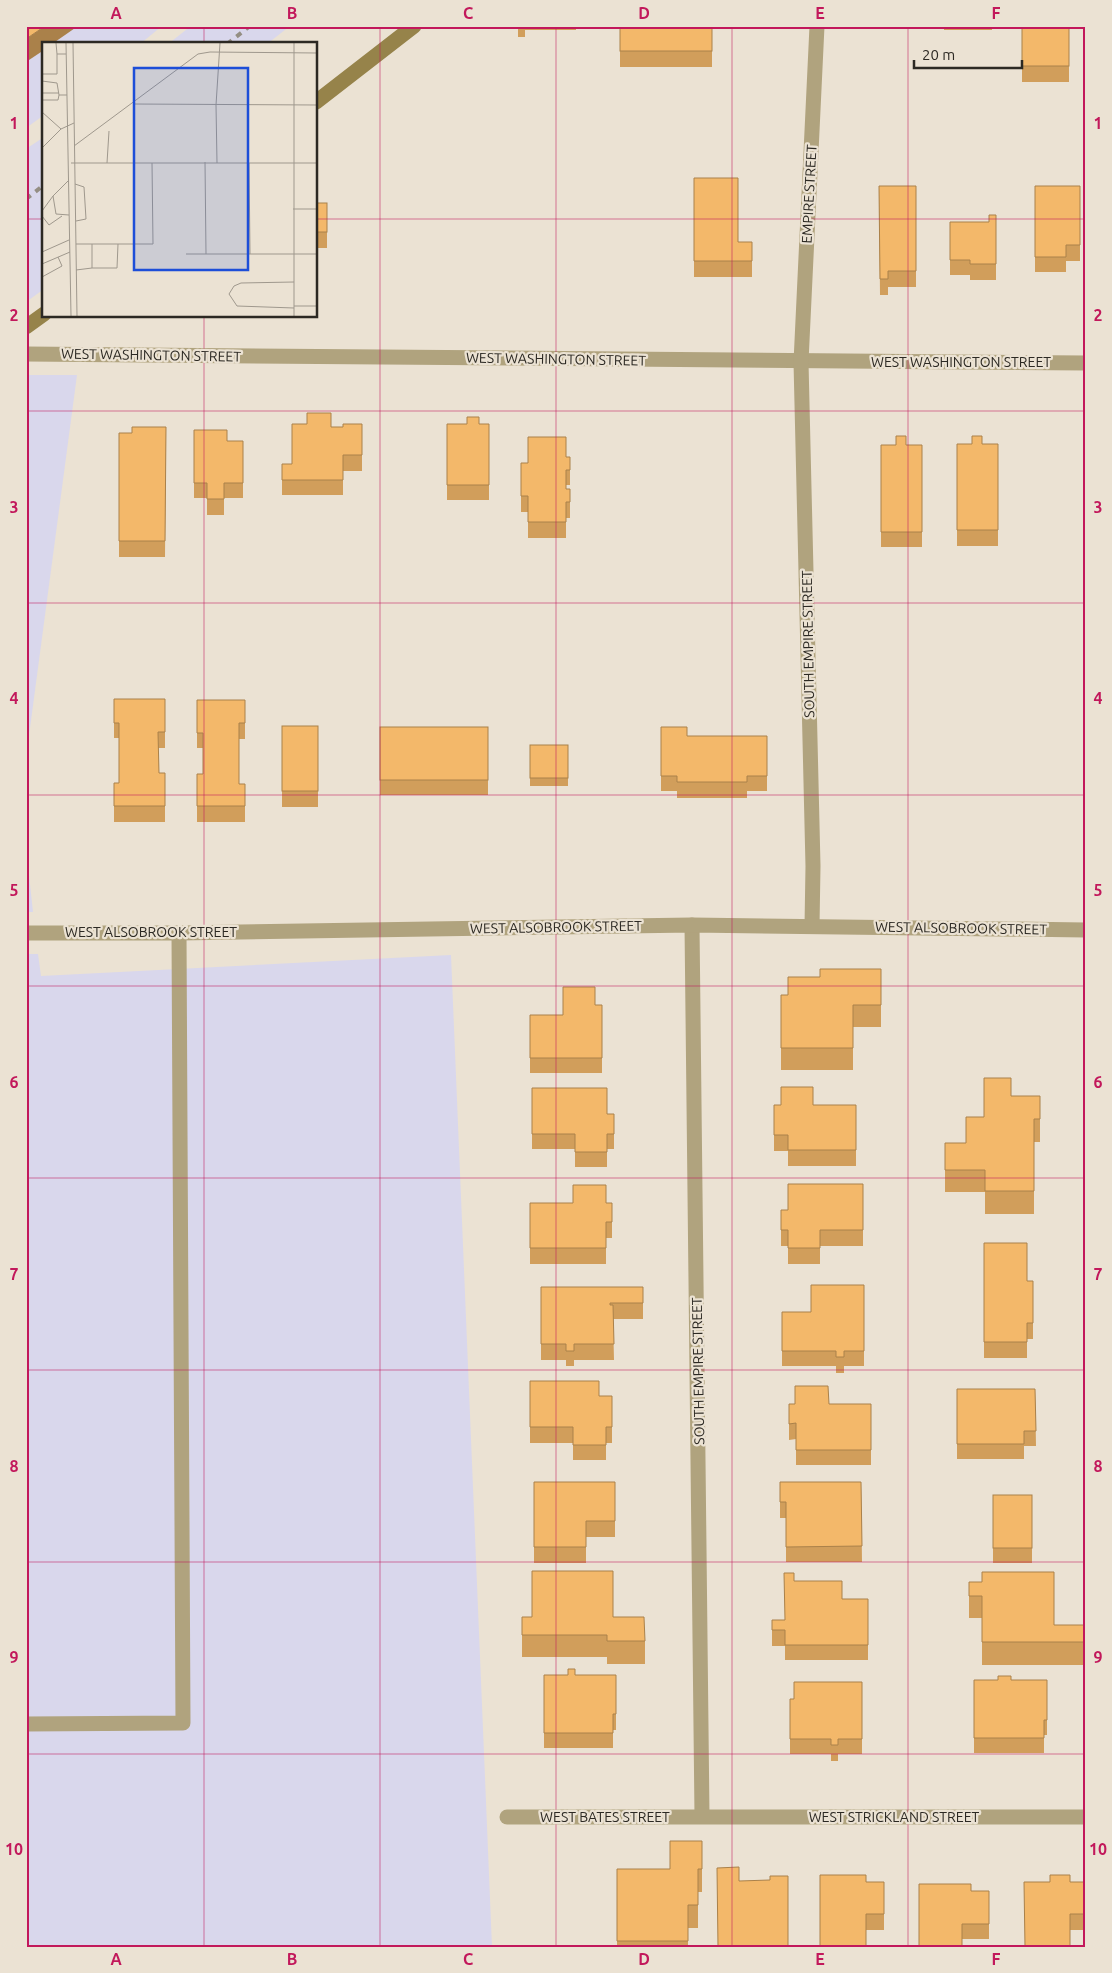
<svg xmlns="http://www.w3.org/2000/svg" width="1112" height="1973" font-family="Ubuntu,sans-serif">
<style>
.industrial{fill:#d9d7ec}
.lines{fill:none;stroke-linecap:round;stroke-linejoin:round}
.lane{stroke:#b0a37e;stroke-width:15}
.street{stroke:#b0a37e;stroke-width:15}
.secondary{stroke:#96834a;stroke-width:15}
.rail{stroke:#948e83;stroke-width:4;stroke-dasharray:6 6;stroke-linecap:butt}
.wall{fill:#d19e5b}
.shaded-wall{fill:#aa814a}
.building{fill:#f3b86a;stroke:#aa814a}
.grid{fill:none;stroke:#c2185b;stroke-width:1;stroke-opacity:0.55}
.labels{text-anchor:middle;stroke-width:4.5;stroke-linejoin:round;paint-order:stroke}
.street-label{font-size:14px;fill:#2c2923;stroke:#ebe2d3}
.inset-road{fill:none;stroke:#9f988d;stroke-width:1}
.view{fill:#1d4ed8;fill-opacity:0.15;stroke:#1d4ed8;stroke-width:2.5}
.inset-edge{fill:none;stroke:#2c2923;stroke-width:2.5}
.neatline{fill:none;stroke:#c2185b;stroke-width:2}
.grid-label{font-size:16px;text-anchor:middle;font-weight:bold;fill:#c2185b}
</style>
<rect width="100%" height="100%" fill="#ebe2d3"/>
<g class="industrial">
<polygon points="26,26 162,26 140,44 44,44 44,115 26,128"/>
<polygon points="191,26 290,26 267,44 168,44"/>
<polygon points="44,137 44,289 26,302 26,149"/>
<polygon points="26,375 77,375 26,758"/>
<polygon points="26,848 33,912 26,912"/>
<polygon points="26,954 38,954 41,976 451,955 492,1947 26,1947"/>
</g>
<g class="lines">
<polyline class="lane" points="26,1724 183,1723 179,933"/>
<g class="street">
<polyline points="26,354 1086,363"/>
<polyline points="692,925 702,1816"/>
<polyline points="812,926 813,866 801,362 817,26"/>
<polyline points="26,933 179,933 692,925 1086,930"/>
<polyline points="507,1817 1086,1817"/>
</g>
<g class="secondary">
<polyline points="316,102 414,26"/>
<polyline points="26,327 44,314"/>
</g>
<g class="rail">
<polyline points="227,44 250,26"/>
<polyline points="26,199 44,185"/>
</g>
</g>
<g class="wall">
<polygon points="518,26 576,26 576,30 525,30 525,37 518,37"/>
<rect x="620" y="26" width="92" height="41"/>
<rect x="944" y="26" width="48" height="4"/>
<rect x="1022" y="26" width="47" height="56"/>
<polygon points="694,178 738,242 752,242 752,277 694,277"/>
<polygon points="879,186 916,186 916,287 888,287 888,295 880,295"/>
<polygon points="1035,186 1080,186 1080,261 1066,261 1066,272 1035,272"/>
<rect x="316" y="203" width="11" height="45"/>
<polygon points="996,215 996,280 970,280 970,275 950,275 950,222 989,222"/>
<polygon points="362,424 362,471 343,471 343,495 282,495 282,464 292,464 331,427 343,427"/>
<rect x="447" y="424" width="42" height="76"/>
<polygon points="166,427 165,557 119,557 119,433 132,433"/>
<polygon points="194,430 227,441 243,441 243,498 224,498 224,515 207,515 207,498 194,498"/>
<rect x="957" y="444" width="41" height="102"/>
<rect x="881" y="445" width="41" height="102"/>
<polygon points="570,457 570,485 566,485 566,489 570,489 570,518 566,518 566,538 528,538 528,512 521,512 521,463 528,463"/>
<polygon points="114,699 165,699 165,748 158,748 159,773 165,773 165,822 114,822 114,783 119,783 119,738 114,738"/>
<polygon points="197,700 245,700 245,739 239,739 239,784 245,784 245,822 197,822 197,774 203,774 203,748 197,748"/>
<rect x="282" y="726" width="36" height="81"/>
<rect x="380" y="727" width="108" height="68"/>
<polygon points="661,727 687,736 767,736 767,791 747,791 747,798 677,798 677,791 661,791"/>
<rect x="530" y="745" width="38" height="41"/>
<polygon points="881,969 881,1027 853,1027 853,1070 781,1070 781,995 788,995 820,977"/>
<polygon points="595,1005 602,1005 602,1073 530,1073 530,1015 563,1015"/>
<polygon points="532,1088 607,1114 614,1114 614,1149 607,1149 607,1167 575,1167 575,1149 532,1149"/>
<polygon points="1011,1096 1040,1096 1040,1142 1034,1142 1034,1214 985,1214 985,1192 945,1192 945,1143 966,1143 984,1117"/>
<polygon points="774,1105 856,1105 856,1166 788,1166 788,1151 774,1151"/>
<polygon points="863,1184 863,1246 820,1246 820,1264 788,1264 788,1246 781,1246 781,1210 788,1210"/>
<polygon points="530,1203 612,1203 612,1238 606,1238 606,1264 530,1264"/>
<polygon points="984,1243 1027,1281 1033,1281 1033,1339 1027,1339 1027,1358 984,1358"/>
<polygon points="864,1285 864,1366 844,1366 844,1373 836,1373 836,1366 782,1366 782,1312 811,1312"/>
<polygon points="541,1287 643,1287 643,1319 613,1319 614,1360 574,1360 574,1366 566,1366 566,1360 541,1360"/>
<polygon points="530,1381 599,1396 612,1396 612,1443 606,1443 606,1460 573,1460 573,1443 530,1443"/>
<polygon points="957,1389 1035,1389 1036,1446 1024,1446 1024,1459 957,1459"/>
<polygon points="789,1404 871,1404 871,1465 796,1465 796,1439 789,1440"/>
<polygon points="534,1482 615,1482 615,1537 586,1537 586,1563 534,1563"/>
<polygon points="780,1482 861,1482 862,1562 786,1562 786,1518 780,1518"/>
<rect x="993" y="1495" width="39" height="68"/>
<polygon points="794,1581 842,1599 868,1599 868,1660 785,1660 785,1646 772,1646 772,1620 785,1620"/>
<polygon points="969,1582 1054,1625 1086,1625 1086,1665 982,1665 982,1618 969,1618"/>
<polygon points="522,1617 613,1617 645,1641 645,1664 607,1664 607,1657 522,1657"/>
<polygon points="544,1675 616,1675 616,1730 613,1730 613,1748 544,1748"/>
<polygon points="974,1680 1047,1680 1047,1735 1044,1735 1044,1753 974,1753"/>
<polygon points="862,1682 862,1754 838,1754 838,1761 831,1761 831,1754 790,1754 790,1699 794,1699"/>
<polygon points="670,1841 702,1841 702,1892 698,1892 698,1928 688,1928 688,1947 617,1947 617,1869 670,1869"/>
<rect x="866" y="1882" width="18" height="48"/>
<rect x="1070" y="1882" width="16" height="48"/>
<polygon points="971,1891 989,1891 989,1939 962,1939 919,1947"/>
</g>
<polygon class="shaded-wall" points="45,26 78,26 52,44 44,44 44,50 26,62 26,39"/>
<g class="building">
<polygon points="26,26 45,26 26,39"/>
<rect x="620" y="26" width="92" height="25"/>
<rect x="1022" y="26" width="47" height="40"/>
<polygon points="694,178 738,178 738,242 752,242 752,261 694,261"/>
<polygon points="879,186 916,186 916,271 888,271 888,279 880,279"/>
<polygon points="1035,186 1080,186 1080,245 1066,245 1066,257 1035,257"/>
<rect x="316" y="203" width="11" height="29"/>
<polygon points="989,215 996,215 996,264 970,264 970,260 950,260 950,222 989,222"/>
<polygon points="307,413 331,413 331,427 343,427 343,424 362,424 362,455 343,455 343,480 282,480 282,464 292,464 292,424 307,424"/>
<polygon points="467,417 479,417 479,424 489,424 489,485 447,485 447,424 467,424"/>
<polygon points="132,427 166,427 165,541 119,541 119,433 132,433"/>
<polygon points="194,430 227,430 227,441 243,441 243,483 224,483 224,499 207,499 207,483 194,483"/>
<polygon points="896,436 906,436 906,445 922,445 922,532 881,532 881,445 896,445"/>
<polygon points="972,436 982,436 982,444 998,444 998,530 957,530 957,444 972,444"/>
<polygon points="528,437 566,437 566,457 570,457 570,470 566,470 566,489 570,489 570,502 566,502 566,522 528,522 528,496 521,496 521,463 528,463"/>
<polygon points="114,699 165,699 165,732 158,732 159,773 165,773 165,806 114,806 114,783 119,783 119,723 114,723"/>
<polygon points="197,700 245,700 245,723 239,723 239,784 245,784 245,806 197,806 197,774 203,774 203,733 197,733"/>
<rect x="282" y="726" width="36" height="65"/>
<rect x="380" y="727" width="108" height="53"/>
<polygon points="661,727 687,727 687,736 767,736 767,776 747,776 747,782 677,782 677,776 661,776"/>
<rect x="530" y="745" width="38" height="33"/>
<polygon points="820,969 881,969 881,1005 853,1005 853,1048 781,1048 781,995 788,995 788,977 820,977"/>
<polygon points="563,987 595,987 595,1005 602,1005 602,1058 530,1058 530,1015 563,1015"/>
<polygon points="984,1078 1011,1078 1011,1096 1040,1096 1040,1119 1034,1119 1034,1191 985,1191 985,1170 945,1170 945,1143 966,1143 966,1117 984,1117"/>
<polygon points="781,1087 813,1087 813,1105 856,1105 856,1150 788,1150 788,1135 774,1135 774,1105 781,1105"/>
<polygon points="532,1088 607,1088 607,1114 614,1114 614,1134 607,1134 607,1152 575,1152 575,1134 532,1134"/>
<polygon points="788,1184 863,1184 863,1230 820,1230 820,1248 788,1248 788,1230 781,1230 781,1210 788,1210"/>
<polygon points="573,1185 606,1185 606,1203 612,1203 612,1222 606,1222 606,1248 530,1248 530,1203 573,1203"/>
<polygon points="984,1243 1027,1243 1027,1281 1033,1281 1033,1323 1027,1323 1027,1342 984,1342"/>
<polygon points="811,1285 864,1285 864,1351 844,1351 844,1357 836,1357 836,1351 782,1351 782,1312 811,1312"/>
<polygon points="541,1287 643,1287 643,1303 610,1303 610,1305 613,1305 614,1344 574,1344 574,1351 566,1351 566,1344 541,1344"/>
<polygon points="530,1381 599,1381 599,1396 612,1396 612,1427 606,1427 606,1445 573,1445 573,1427 530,1427"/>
<polygon points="795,1386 828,1386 829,1404 871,1404 871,1450 796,1450 796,1423 789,1424 789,1404 795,1404"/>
<polygon points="957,1389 1035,1389 1036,1431 1024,1431 1024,1444 957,1444"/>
<polygon points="534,1482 615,1482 615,1521 586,1521 586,1547 534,1547"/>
<polygon points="780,1482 861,1482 862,1546 786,1547 786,1502 780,1502"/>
<rect x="993" y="1495" width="39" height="53"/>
<polygon points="532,1571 613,1571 613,1617 644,1617 645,1641 607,1641 607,1635 522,1635 522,1617 532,1617"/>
<polygon points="982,1572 1054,1572 1054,1625 1086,1625 1086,1642 982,1642 982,1596 969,1596 969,1582 982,1582"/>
<polygon points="784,1573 794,1573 794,1581 842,1581 842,1599 868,1599 868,1645 785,1645 785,1630 772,1630 772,1620 785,1620"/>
<polygon points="568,1669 575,1669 575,1675 616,1675 616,1714 613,1714 613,1733 544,1733 544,1675 568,1675"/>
<polygon points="998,1676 1011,1676 1011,1680 1047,1680 1047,1720 1044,1720 1044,1738 974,1738 974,1680 998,1680"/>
<polygon points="794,1682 862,1682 862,1739 838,1739 838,1745 831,1745 831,1739 790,1739 790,1699 794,1699"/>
<polygon points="670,1841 702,1841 702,1869 698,1869 698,1905 688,1905 688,1941 617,1941 617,1869 670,1869"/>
<polygon points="739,1867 739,1881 770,1880 770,1876 788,1876 788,1947 718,1947 717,1868"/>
<polygon points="820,1875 866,1875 866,1882 884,1882 884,1914 866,1914 866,1947 820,1947"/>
<polygon points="1050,1875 1070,1875 1070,1882 1086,1882 1086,1914 1070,1914 1070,1947 1025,1947 1024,1882 1050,1882"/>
<polygon points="919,1884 971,1884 971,1891 989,1891 989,1924 962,1924 962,1947 919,1947"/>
</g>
<path class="grid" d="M 204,26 L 204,44M 380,26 L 380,1947M 556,26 L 556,1947M 732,26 L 732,1947M 908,26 L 908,1947M 26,219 L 44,219M 316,219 L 1086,219M 204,316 L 204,1947M 26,411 L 1086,411M 26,603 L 1086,603M 26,795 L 1086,795M 26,986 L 1086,986M 26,1178 L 1086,1178M 26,1370 L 1086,1370M 26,1562 L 1086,1562M 26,1754 L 1086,1754"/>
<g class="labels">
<g class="street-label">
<text transform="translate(809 194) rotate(-87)" y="5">EMPIRE STREET</text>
<text transform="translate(151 355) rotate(1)" y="5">WEST WASHINGTON STREET</text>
<text transform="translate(556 359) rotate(1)" y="5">WEST WASHINGTON STREET</text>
<text x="961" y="367">WEST WASHINGTON STREET</text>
<text transform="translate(808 644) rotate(-91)" y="5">SOUTH EMPIRE STREET</text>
<text transform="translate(556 927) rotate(-1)" y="5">WEST ALSOBROOK STREET</text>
<text transform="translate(961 928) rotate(1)" y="5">WEST ALSOBROOK STREET</text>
<text x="151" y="937">WEST ALSOBROOK STREET</text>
<text transform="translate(698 1371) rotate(-91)" y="5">SOUTH EMPIRE STREET</text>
<text x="605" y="1822">WEST BATES STREET</text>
<text x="894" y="1822">WEST STRICKLAND STREET</text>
</g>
</g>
<g transform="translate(42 42)">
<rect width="275" height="275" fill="#ebe2d3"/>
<path class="inset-road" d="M 14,1 L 15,12 L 24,12M 24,1 L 29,274M 31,1 L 35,274M 252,1 L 252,274M 0,32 L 15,32 L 15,12M 0,39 L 15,41 L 17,53 L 25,53M 0,51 L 17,51M 0,58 L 16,58 L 17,53M 91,62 L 275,63M 0,70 L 19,87M 32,104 L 156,12 L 168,10 L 275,11M 0,106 L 19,87 L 32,81M 163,120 L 164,212M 29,121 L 275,121M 65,121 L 67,89M 175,121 L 174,63 L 178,1M 207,121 L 208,212M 26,139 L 11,154 L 14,172 L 27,173M 33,142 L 42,145 L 44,177 L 34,179M 251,167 L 275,167M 0,169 L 11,154M 0,174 L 7,183 L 20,174M 34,202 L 50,202M 76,202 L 75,226 L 50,226 L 50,202 L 111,202 L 110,121M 0,210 L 27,198M 144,212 L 275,212M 0,222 L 28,210M 34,228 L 50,226M 0,235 L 20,224 L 16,215M 252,240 L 199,241 L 192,244 L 187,252 L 195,264 L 252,266M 252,264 L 275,264"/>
<path class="view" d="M 92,26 L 206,26 L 206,228 L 92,228 Z"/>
<rect width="275" height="275" class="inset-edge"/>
</g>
<rect width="1112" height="1973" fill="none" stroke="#ebe2d3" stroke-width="55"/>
<path d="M914 60v8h108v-8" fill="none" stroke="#2c2923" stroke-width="2.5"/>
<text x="922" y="60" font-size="15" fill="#2c2923" stroke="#ebe2d3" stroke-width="4" paint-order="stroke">20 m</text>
<rect x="28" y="28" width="1056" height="1918" class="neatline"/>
<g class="grid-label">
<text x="116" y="19">A</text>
<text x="292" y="19">B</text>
<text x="468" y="19">C</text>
<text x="644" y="19">D</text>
<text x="820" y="19">E</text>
<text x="996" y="19">F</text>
<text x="14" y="129">1</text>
<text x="1098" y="129">1</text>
<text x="14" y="321">2</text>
<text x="1098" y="321">2</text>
<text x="14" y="513">3</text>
<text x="1098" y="513">3</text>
<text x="14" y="704">4</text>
<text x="1098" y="704">4</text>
<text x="14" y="896">5</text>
<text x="1098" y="896">5</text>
<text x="14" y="1088">6</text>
<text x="1098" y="1088">6</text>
<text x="14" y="1280">7</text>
<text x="1098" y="1280">7</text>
<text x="14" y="1472">8</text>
<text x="1098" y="1472">8</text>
<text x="14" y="1663">9</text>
<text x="1098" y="1663">9</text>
<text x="14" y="1855">10</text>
<text x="1098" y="1855">10</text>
<text x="116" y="1965">A</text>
<text x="292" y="1965">B</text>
<text x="468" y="1965">C</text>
<text x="644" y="1965">D</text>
<text x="820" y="1965">E</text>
<text x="996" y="1965">F</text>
</g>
</svg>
